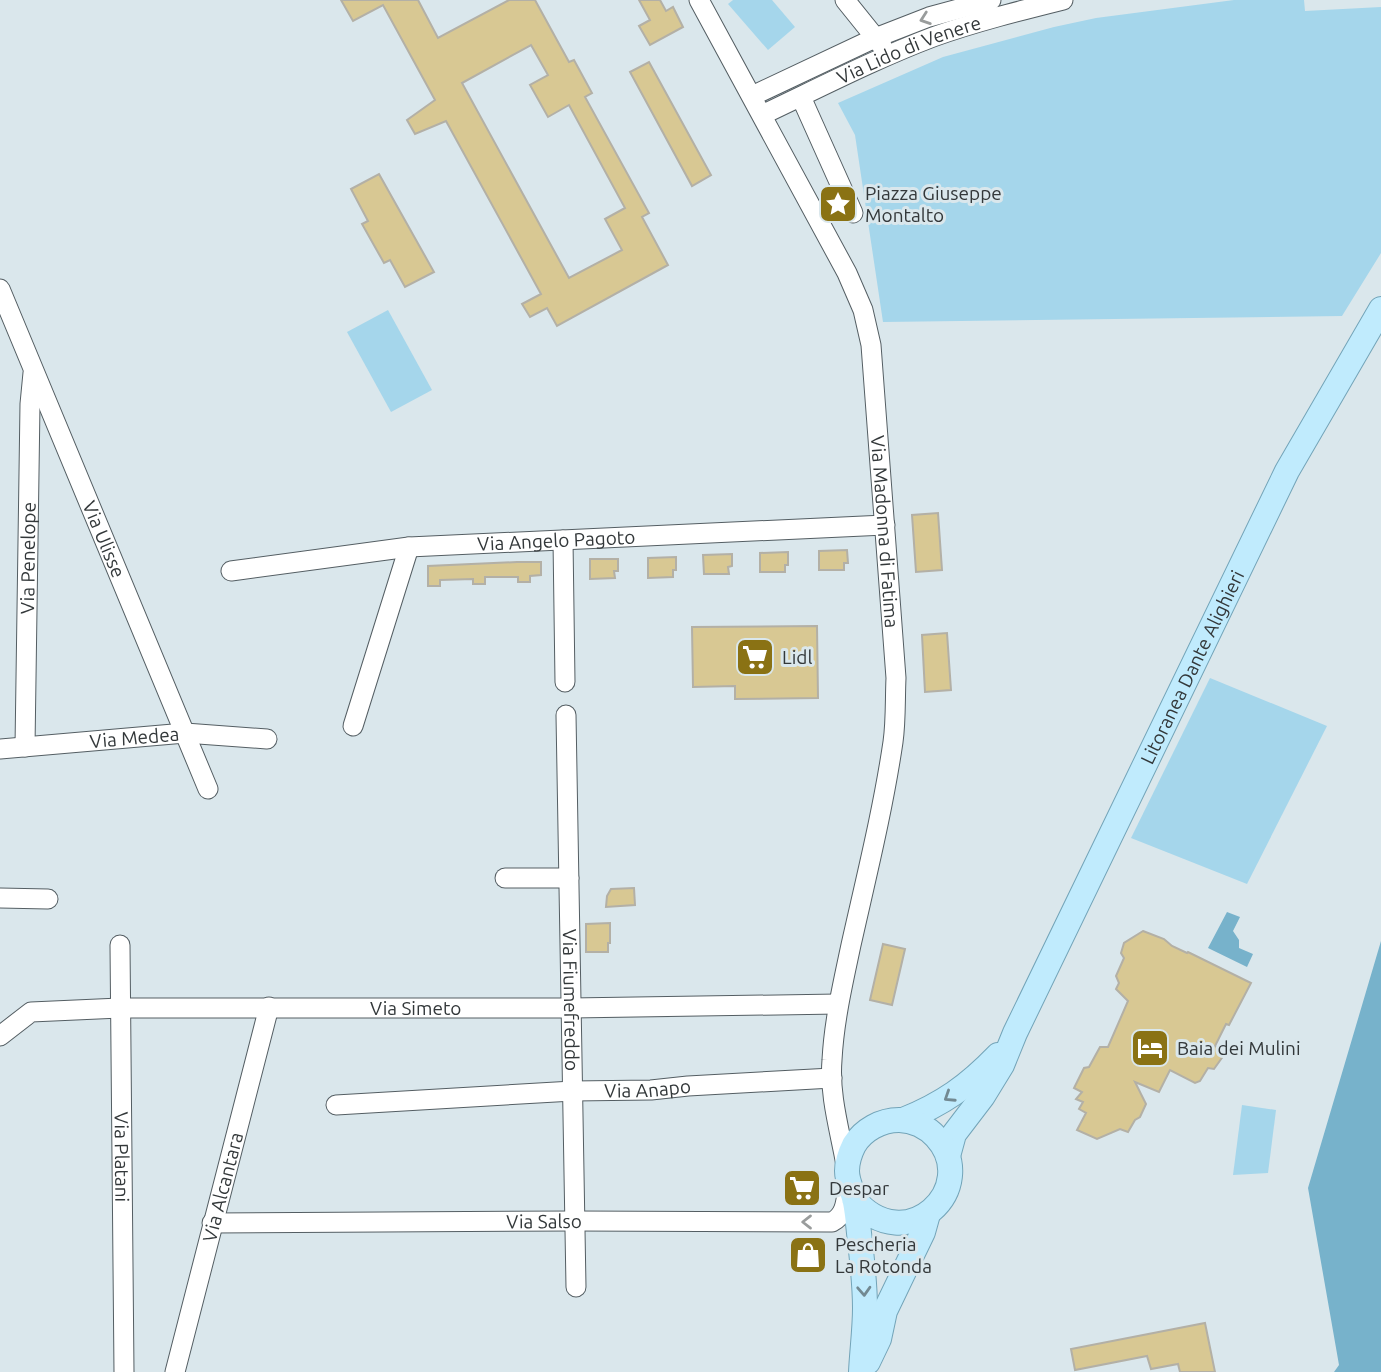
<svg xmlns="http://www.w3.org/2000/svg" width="1381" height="1372" font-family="Ubuntu,sans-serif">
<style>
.green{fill:#a5d6eb}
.water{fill:#77b2cb}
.building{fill:#d8c893;stroke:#b3b0a6;stroke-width:2;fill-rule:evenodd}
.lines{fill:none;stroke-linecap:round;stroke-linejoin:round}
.minor-casing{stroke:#545e63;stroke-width:21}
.major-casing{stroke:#73a4b8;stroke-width:26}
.minor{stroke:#fff;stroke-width:19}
.major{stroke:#c0ebfd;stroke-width:24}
.oneway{stroke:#999c9c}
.oneway2{stroke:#728992}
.labels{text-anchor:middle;stroke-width:6;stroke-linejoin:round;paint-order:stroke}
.street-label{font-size:19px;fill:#33383a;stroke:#dae7ec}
.poi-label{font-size:19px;fill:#33383a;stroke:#dae7ec;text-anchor:start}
</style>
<rect width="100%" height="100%" fill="#dae7ec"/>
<g class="green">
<polygon points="733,0 772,0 795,27 768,50 728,4"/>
<polygon points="1234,0 1304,0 1305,11 1381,7 1381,253 1342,316 883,322 855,135 838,103 943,57 1054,27 1096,18"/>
<polygon points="388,310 432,390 391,412 347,332"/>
<polygon points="1210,678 1327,726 1247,884 1131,838"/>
<polygon points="1242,1105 1276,1110 1268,1173 1233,1175"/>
</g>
<g class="water">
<polygon points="1227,912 1240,917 1233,931 1239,940 1239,948 1253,954 1247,967 1208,948"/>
<polygon points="1381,941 1381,1372 1334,1372 1339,1365 1308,1188"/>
</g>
<g class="building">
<path d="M 341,0 L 418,0 L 438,38 L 509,0 L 535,0 L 569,62 L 574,60 L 592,93 L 585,97 L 649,213 L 642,217 L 668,265 L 557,326 L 547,308 L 530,317 L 522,304 L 541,294 L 446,121 L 415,134 L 407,120 L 435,100 L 383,5 L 353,21 ZM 531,45 L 548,75 L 530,85 L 548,117 L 569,105 L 625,208 L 605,219 L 622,250 L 569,278 L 462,83 Z"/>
<polygon points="639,0 660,0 666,11 673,7 683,27 650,45 639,26 650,20"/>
<polygon points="649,62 711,175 692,186 630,72"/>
<polygon points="379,174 434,272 405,287 390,260 384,263 362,224 368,221 351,189"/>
<polygon points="938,513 942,570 916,572 912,515"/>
<polygon points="847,550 848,563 844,563 844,570 819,570 819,551"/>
<polygon points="788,552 788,565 785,565 785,572 760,572 760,553"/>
<polygon points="732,554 732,566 728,567 729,574 704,574 703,555"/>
<polygon points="676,557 676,570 673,570 673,577 648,578 648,558"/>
<polygon points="590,559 618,559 618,571 614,571 615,578 590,579"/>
<polygon points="517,562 541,562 541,575 530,576 530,582 518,582 518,577 485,577 485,584 473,584 473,579 440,580 440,586 428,586 428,566"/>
<polygon points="817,626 818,698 735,699 735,686 693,687 692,627"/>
<polygon points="947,633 951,690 925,692 922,635"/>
<polygon points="634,888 635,905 606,907 607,896 611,889"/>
<polygon points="610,923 610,943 608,943 608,952 586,952 586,924"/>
<polygon points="1143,931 1164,939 1172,946 1187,953 1188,952 1251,983 1229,1025 1226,1024 1215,1046 1226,1052 1214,1069 1208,1068 1200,1081 1195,1083 1170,1070 1159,1092 1135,1082 1146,1104 1140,1117 1135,1120 1128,1132 1120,1129 1097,1139 1077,1130 1086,1113 1079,1109 1083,1102 1076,1099 1082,1092 1074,1088 1084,1068 1089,1067 1100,1047 1108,1047 1128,1001 1116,989 1119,983 1116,976 1124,958 1121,953 1124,943"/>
<polygon points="883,944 905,949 892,1005 870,1000"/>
<polygon points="1205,1323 1215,1372 1180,1372 1178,1364 1151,1369 1147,1356 1075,1370 1071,1349"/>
</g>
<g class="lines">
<defs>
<g id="minor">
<path id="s1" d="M 699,0 L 847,273 L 863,310 L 871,345 L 896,678 C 895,699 896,721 893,742 C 883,810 866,878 851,945 C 843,983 834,1021 832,1060 C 829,1095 840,1131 846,1165"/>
<polyline points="845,0 882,46"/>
<polyline points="752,96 875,38 929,17 991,0"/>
<polyline points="801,97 853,213"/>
<path id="s2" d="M 762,115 C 819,88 875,59 933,37 C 975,22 1019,11 1063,0"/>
<path id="s3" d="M 0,289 L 208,789"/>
<polyline points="563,540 565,682"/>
<path id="s4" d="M 231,571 L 409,547 L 885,525"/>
<path id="s5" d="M 566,715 L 576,1287"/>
<polyline points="353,726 409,547"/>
<path id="s6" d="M 25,747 L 30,404 L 33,373"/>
<path id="s7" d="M 0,749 L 185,733 L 267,739"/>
<polyline points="505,878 569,878"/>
<polyline points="0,898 48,899"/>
<path id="s8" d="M 120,945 L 124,1372"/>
<path id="s9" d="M 0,1036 L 31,1012 L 120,1008 L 571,1008 L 838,1004"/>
<path id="s10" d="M 336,1105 L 573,1091 L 651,1090 L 688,1086 L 832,1078"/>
<path id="s11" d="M 212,1223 L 575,1221 L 832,1222 C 846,1215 846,1200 848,1186"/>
<path id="s12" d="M 175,1372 L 269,1007"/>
</g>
<g id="major">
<path d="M 903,1120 C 943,1104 968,1086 998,1055"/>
<path id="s13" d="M 948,1156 L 954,1134 L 983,1096 L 1002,1065 L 1015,1033 L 1287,471 L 1381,309"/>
<path d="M 854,1199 C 906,1261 982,1187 936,1137 C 927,1127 913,1120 899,1120 C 881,1120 863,1130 854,1145 C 850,1153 847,1162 847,1171 C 847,1182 853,1191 855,1202 C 857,1212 858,1223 859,1233 C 862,1258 865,1283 865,1308 C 865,1329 862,1351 861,1372"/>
<polyline points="868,1362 879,1339 885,1311 923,1232 928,1214"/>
</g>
</defs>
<use href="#minor" class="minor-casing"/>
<use href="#major" class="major-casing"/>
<use href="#minor" class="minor"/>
<use href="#major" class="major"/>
</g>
<defs><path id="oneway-chevron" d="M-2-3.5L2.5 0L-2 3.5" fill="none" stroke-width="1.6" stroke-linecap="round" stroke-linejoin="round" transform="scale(1.75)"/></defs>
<g class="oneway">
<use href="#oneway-chevron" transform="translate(925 19) rotate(161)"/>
<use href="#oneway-chevron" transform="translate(807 1222) rotate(-180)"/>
</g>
<g class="oneway2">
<use href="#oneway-chevron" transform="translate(949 1097) rotate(147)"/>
<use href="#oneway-chevron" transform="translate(864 1291) rotate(87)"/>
</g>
<defs>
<symbol id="sight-square" viewBox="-11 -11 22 22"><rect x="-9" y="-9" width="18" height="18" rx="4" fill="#8a7214" stroke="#dae7ec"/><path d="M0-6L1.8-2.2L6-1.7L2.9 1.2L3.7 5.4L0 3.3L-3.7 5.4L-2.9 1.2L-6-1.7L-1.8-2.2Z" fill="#fff"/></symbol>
<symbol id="supermarket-square" viewBox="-11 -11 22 22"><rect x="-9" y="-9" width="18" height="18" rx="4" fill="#8a7214" stroke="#dae7ec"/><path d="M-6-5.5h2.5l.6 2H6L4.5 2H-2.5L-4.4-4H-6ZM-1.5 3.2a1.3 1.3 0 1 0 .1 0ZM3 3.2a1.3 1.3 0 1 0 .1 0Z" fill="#fff"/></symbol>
<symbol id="hotel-square" viewBox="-11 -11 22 22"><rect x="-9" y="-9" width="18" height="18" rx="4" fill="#8a7214" stroke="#dae7ec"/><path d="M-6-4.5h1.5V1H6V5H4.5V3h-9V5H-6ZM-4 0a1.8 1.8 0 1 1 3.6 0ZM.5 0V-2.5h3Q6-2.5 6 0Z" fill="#fff"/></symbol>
<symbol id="shop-square" viewBox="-11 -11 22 22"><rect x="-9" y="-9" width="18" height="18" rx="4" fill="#8a7214" stroke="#dae7ec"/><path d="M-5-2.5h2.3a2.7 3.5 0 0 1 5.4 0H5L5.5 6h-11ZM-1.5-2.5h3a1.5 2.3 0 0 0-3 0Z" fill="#fff"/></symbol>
</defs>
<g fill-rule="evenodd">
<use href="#sight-square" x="816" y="182" width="44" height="44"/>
<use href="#supermarket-square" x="733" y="635" width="44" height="44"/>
<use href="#hotel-square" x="1128" y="1026" width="44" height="44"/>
<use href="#supermarket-square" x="780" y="1166" width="44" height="44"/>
<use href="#shop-square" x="786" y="1233" width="44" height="44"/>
</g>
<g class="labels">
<g class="street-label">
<text dy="7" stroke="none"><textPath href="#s2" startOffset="161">Via Lido di Venere</textPath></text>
<text dy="7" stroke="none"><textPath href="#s1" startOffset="574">Via Madonna di Fatima</textPath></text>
<text dy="7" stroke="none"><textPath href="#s3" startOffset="271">Via Ulisse</textPath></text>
<text dy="7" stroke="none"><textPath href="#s4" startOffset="327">Via Angelo Pagoto</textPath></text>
<text dy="7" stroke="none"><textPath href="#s6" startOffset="189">Via Penelope</textPath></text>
<text dy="7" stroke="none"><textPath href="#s13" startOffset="548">Litoranea Dante Alighieri</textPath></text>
<text dy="7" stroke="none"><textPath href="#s7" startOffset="135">Via Medea</textPath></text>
<text dy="7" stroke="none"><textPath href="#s5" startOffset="285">Via Fiumefreddo</textPath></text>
<text dy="7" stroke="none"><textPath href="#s9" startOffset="424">Via Simeto</textPath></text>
<text dy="7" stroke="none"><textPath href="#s10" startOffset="312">Via Anapo</textPath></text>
<text dy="7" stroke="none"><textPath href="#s8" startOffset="212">Via Platani</textPath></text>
<text dy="7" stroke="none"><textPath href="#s12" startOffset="191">Via Alcantara</textPath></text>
<text dy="7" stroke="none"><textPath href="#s11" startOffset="332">Via Salso</textPath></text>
</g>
<g class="poi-label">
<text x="865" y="200">Piazza Giuseppe<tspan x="865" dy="22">Montalto</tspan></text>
<text x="782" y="664">Lidl</text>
<text x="1177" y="1055">Baia dei Mulini</text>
<text x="829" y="1195">Despar</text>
<text x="835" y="1251">Pescheria<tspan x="835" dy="22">La Rotonda</tspan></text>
</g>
</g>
</svg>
